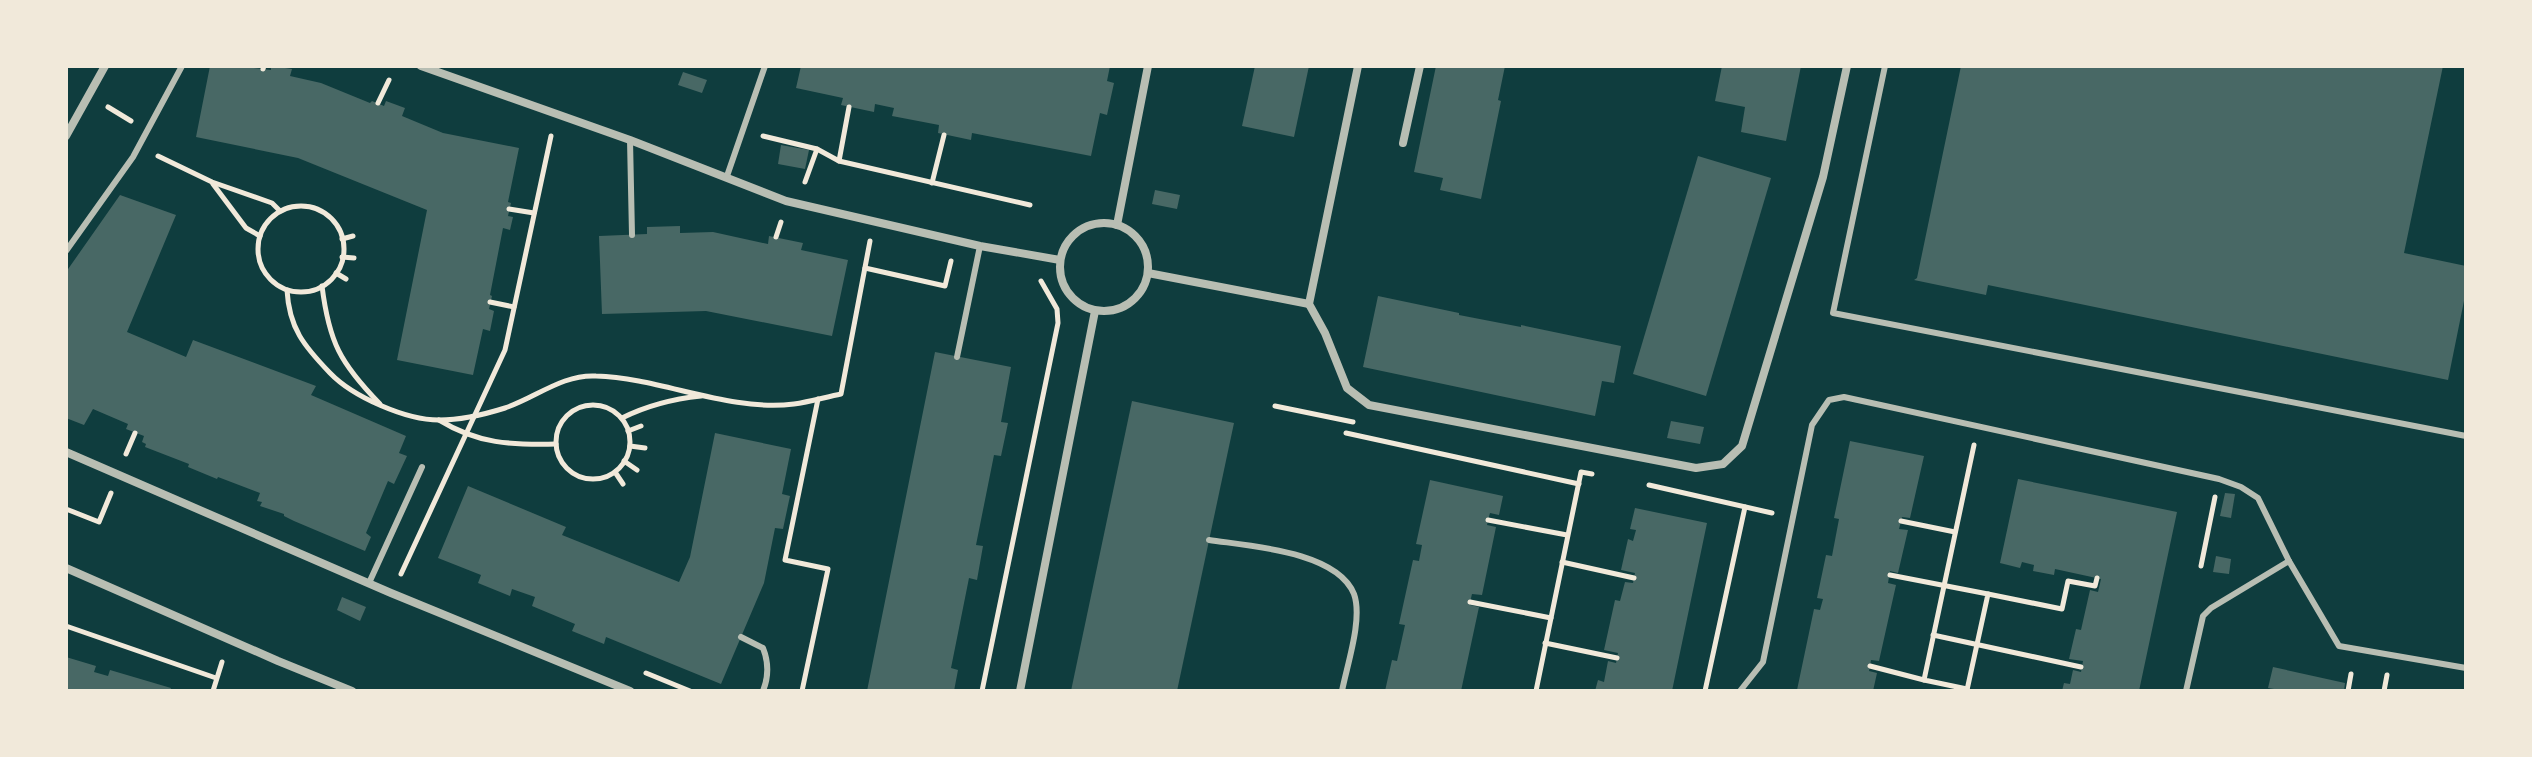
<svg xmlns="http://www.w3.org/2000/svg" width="2532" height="757" font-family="'Titillium Web',sans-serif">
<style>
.building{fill:#486865}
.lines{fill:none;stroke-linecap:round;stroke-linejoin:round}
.path{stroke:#f1e9da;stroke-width:5}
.service{stroke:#b8beb3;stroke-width:6}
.minor{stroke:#b8beb3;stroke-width:8}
</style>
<rect width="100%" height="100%" fill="#0f3d3e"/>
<g class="building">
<polygon points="210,66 238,66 271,70 271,66 292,69 290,76 321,83 370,103 372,101 384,106 386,101 405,108 402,116 443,133 519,148 508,202 511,203 508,216 513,217 510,230 503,228 490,295 492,296 489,309 494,311 490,331 483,329 473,375 397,360 427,210 298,158 196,137"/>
<polygon points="801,66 1110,66 1107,81 1114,83 1107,115 1100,113 1091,156 972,133 971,140 938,133 939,125 892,116 894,108 875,104 874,112 841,105 843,98 796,88"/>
<polygon points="1255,66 1309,66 1294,137 1242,126"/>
<polygon points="1436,66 1505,66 1498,100 1501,101 1481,199 1440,190 1443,178 1414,172"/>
<polygon points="1722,66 1801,66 1786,141 1741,132 1745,107 1715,101"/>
<polygon points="1961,66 2443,66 2404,253 2466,266 2466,291 2448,380 1988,285 1986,295 1914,280 1917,278"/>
<polygon points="683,72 707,80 702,93 678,85"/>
<polygon points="781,145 809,150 805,169 778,164"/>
<polygon points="1698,156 1771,178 1706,396 1633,374"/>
<polygon points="1155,190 1180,195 1177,209 1152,204"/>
<polygon points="120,195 176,215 127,332 186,357 193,340 316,386 311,395 406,436 399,453 407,456 394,484 388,481 366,533 371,537 365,551 294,521 284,516 284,514 260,506 262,502 257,501 260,493 218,477 217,479 188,467 189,464 145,447 146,444 142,442 144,436 126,429 128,424 93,409 84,425 66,418 66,272"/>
<polygon points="680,226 680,233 713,232 768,244 769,236 803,243 801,250 848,260 832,336 706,311 602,314 599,236 647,234 647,227"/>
<polygon points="1378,296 1459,313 1459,315 1521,327 1521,325 1621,346 1614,383 1602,381 1595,416 1363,367"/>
<polygon points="935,352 1011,367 1001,422 1008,423 1001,456 994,455 976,545 983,546 977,580 969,578 951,668 958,670 954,691 867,691"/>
<polygon points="1132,401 1234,423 1177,691 1071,691"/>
<polygon points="1671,421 1704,427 1700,444 1667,438"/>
<polygon points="715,433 791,449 782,494 790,496 783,529 775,528 764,583 721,684 606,637 604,644 572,631 575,624 532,606 535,597 512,589 510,596 478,583 481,575 438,558 468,486 566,527 562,535 679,582 690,557"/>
<polygon points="1850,441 1924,456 1910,518 1902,517 1899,529 1908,530 1898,573 1890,571 1888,583 1896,585 1879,661 1871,660 1870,666 1869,671 1877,673 1873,691 1802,691 1797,690 1814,609 1820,610 1823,599 1817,598 1826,555 1832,556 1839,519 1834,518"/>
<polygon points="2018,479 2177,512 2139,691 2062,691 2064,683 2070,684 2073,670 2081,672 2083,661 2069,659 2076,629 2081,630 2090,590 2098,592 2101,579 2055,569 2054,575 2033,571 2034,565 2022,562 2020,568 2000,563"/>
<polygon points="1430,480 1503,496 1499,515 1490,513 1488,520 1487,525 1496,527 1482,595 1472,594 1470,602 1470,605 1479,607 1461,691 1385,691 1392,660 1397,661 1405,625 1399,624 1413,560 1419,561 1422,545 1416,544"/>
<polygon points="2225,493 2235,494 2231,518 2220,516"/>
<polygon points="1635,508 1707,523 1672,691 1595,691 1598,680 1604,682 1608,661 1616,663 1618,653 1604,650 1615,600 1620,601 1625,582 1633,583 1635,573 1621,570 1628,539 1633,541 1636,530 1630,529"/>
<polygon points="2216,556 2231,559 2229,574 2213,572"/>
<polygon points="342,597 366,607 360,621 337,610"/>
<polygon points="66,657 96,666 94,672 108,676 110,670 171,688 170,691 66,691"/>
<polygon points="2273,667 2345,683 2344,691 2274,691 2274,689 2268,688"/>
</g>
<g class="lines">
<g class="path">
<polyline points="263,69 264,66"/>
<polyline points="378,103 389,80"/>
<polyline points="108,107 131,121"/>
<polyline points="763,136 817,149 839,161 1030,205"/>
<polyline points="158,156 212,182 272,203 280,211"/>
<polyline points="839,161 849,107"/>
<polyline points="805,182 817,149"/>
<polyline points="932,183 944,135"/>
<polyline points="213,184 246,228 260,236"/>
<circle cx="301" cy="249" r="43"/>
<polyline points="509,209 534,213"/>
<polyline points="776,237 781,222"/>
<polyline points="342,239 353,236"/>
<polyline points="342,257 354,258"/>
<polyline points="865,268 945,286 951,261"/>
<polyline points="336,273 346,279"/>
<path d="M 322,286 C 329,342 340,363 380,404"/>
<path d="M 287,290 C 289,328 304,346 330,373 C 353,397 406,420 439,420 C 460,420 486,414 505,408 C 535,398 563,374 596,376 C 662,378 727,412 794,404 C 809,402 826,397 841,394 L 870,241"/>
<polyline points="490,302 514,307"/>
<circle cx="593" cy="442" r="37"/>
<polyline points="1275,406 1353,422"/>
<path d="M 622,418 C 648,405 672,399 701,396"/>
<path d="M 439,420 C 478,444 511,445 556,444"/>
<polyline points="628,431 641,426"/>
<polyline points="1346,433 1579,484"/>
<polyline points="630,446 645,448"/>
<polyline points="126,454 135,433"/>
<polyline points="624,461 637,470"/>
<polyline points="615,472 623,484"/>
<polyline points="1649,485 1772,513"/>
<polyline points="66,509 99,522 111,493"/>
<polyline points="1488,520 1567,535"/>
<polyline points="1901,521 1955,532"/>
<polyline points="1562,562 1634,578"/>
<polyline points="2201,566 2215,497"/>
<polyline points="401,574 505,350 551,136"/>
<polyline points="1890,575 1988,594 1967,690"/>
<polyline points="1988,594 2062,609 2068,581 2095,586 2097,578"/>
<polyline points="1470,602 1551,618"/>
<polyline points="66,626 216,678"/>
<polyline points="1933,635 2081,667"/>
<polyline points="1545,643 1617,658"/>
<polyline points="1870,666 1924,680"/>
<polyline points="646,673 690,691"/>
<polyline points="1967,689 1924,680 1974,445"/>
<polyline points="213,691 222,662"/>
<polyline points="802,691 828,569 785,560 818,399"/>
<polyline points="982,691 1058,323 1057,309 1041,281"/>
<polyline points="1536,691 1581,472 1592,474"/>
<polyline points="1705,691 1745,507"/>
<polyline points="2348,691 2351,674"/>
<polyline points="2384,691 2387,675"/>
</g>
<g class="service">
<polyline points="1885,66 1833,313 2466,436"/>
<polyline points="630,140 632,235"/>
<polyline points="727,176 765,66"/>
<polyline points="66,251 133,157 182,66"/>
<polyline points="957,357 980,246"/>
<path d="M 1209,540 C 1249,546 1337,551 1354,594 C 1363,619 1347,665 1342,691"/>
<polyline points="369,583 422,467"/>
<path d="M 741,637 L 763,648 C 769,663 769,676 763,691"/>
<polyline points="1740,691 1763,662 1812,425 1829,400 1844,397 2219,479 2241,487 2258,498 2289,561"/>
<polyline points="2186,691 2203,616 2211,608 2289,561 2339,646 2466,668"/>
</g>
<g class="minor">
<polyline points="421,66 630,140 786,201 980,246 1060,260"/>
<polyline points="1358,66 1309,304 1325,333 1347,388 1369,405 1696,468 1723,464 1742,446 1823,177 1847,66"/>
<polyline points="66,136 105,66"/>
<polyline points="1403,143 1420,66"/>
<circle cx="1104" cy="267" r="44"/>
<polyline points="1117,225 1148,66"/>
<polyline points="1148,273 1309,304"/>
<polyline points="66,452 391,593 630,691"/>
<polyline points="66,568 278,661 352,691"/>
<polyline points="1020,691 1095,311"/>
</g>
</g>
<rect width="2532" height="757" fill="none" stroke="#f1e9da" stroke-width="136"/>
</svg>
